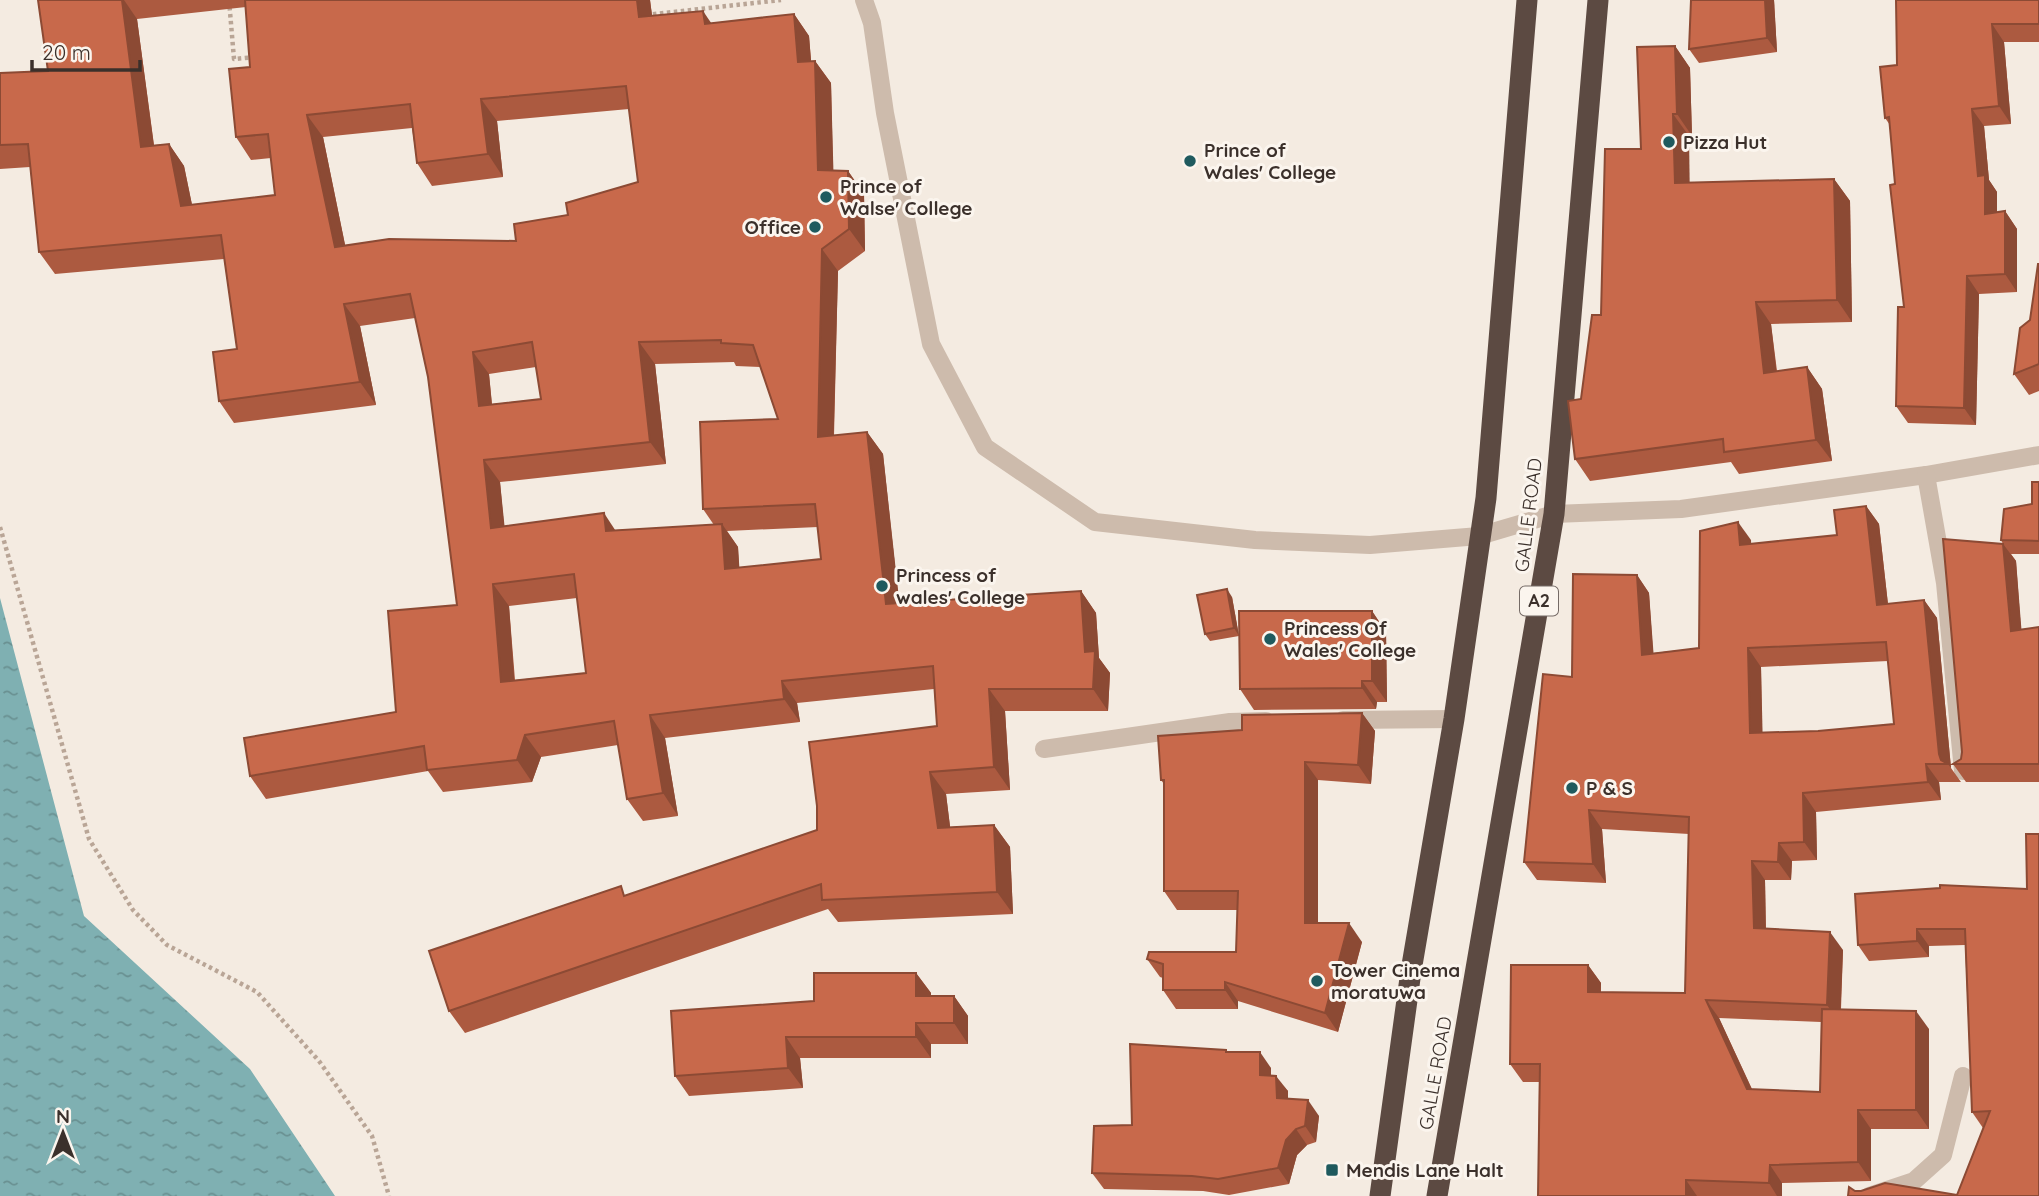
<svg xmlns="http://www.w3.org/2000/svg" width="2039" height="1196" font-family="Quicksand,sans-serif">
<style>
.water{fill:url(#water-ripples)}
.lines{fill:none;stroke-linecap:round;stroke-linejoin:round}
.path{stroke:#b9a596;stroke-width:4.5;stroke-dasharray:3.5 3.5;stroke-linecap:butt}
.minor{stroke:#cdbbac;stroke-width:18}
.highway{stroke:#5c4a42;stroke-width:21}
.wall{fill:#ac5a40;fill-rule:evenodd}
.shaded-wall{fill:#8c4a34}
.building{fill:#c8694b;stroke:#8c4a34;stroke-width:2;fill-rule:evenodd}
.poi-dot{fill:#1f5a5e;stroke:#fbf5ee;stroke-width:2.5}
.labels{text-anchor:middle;stroke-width:6;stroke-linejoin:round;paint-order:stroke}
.shield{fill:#fbf5ee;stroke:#756b66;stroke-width:2}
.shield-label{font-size:18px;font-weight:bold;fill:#3b302b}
.poi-label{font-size:19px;font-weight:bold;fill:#3b302b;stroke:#fbf5ee;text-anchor:start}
.street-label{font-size:19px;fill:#3b302b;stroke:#fbf5ee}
</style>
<defs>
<pattern id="water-ripples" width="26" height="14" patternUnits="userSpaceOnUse" patternTransform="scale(1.75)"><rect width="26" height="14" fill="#7fb0b2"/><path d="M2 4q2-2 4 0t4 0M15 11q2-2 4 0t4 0" fill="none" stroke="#699091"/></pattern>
</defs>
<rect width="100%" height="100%" fill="#f4ebe1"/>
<polygon class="water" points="0,598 84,916 250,1069 335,1196 0,1196"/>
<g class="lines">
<g class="path">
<polyline points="229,0 234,59 255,57"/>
<polyline points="646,15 781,0"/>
<polyline points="0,527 89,839 133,910 167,945 257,992 319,1061 372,1136 389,1196"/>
</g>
<g class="minor">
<polyline points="864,0 872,23 885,113 931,344 985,447 1095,522 1255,540 1370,545 1479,536 1554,514 1681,509 1926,475 2039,455"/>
<polyline points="1926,475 1945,583 1963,771"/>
<polyline points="1343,720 1454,719"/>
<polyline points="1044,749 1230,722 1266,721"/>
<polyline points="1869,1196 1914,1181 1943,1155 1963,1076"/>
</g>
<g class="highway">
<polyline points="1380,1196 1411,971 1454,719 1486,498 1527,0"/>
<polyline points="1437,1196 1554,514 1598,0"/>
</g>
</g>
<g class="wall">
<path d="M 38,0 L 650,0 L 652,15 L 711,23 L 794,14 L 809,36 L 811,61 L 815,61 L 831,83 L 833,171 L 848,171 L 864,194 L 865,251 L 838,271 L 834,436 L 867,432 L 883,454 L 899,603 L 1081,591 L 1096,613 L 1099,658 L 1110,673 L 1108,711 L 1005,711 L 1010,790 L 946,794 L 950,827 L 994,825 L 1010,847 L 1013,914 L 838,922 L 828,909 L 465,1033 L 449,1011 L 627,895 L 817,830 L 937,726 L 934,689 L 797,703 L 800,722 L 665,738 L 678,816 L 643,821 L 627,799 L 618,745 L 541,757 L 532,782 L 443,792 L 428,771 L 266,799 L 250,776 L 396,712 L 457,605 L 428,377 L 415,318 L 360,326 L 376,405 L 234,423 L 219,401 L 237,349 L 224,259 L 55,274 L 39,252 L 30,167 L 0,169 L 0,73 L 48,71 ZM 246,7 L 250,67 L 236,137 L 251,160 L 271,158 L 275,195 L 192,205 L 184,166 L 169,144 L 154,145 L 137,19 ZM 629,109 L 638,182 L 516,241 L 345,245 L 323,137 L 412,128 L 417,163 L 432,186 L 503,177 L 497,121 ZM 734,362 L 736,366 L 760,367 L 778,419 L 703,509 L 714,525 L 616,530 L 504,526 L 500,482 L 666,464 L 655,364 ZM 536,367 L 541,399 L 492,404 L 489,374 ZM 818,527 L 821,559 L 739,568 L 738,547 L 727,531 ZM 577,598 L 586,673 L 515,680 L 509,606 Z"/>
<polygon points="1774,0 1777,52 1699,63 1689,49"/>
<polygon points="2039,0 2039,42 2004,42 2011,124 1984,126 1989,180 1997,192 1997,212 2005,211 2017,229 2017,292 1979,294 1976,425 1908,423 1896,406 1904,307 1890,125 1885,118 1897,65"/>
<polygon points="1675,46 1690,68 1692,136 1689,136 1689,183 1834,179 1850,201 1852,322 1771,324 1777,371 1807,367 1822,389 1832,461 1739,474 1731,462 1590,481 1575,459 1581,399 1641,149"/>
<polygon points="2039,264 2039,391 2029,395 2014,374 2030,320"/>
<polygon points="2039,482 2039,554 2011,554 2016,561 2021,630 2039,627 2039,782 1966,782 1953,764 1961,759 2003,544 2001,540 2032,504"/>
<path d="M 1866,506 L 1879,524 L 1888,604 L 1924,600 L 1937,618 L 1951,768 L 1961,782 L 1939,782 L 1941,800 L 1816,812 L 1817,860 L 1792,861 L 1791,880 L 1765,880 L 1766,929 L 1843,950 L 1841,1009 L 1929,1029 L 1929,1129 L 1871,1129 L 1871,1181 L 1782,1183 L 1782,1196 L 1538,1196 L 1539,1082 L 1523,1082 L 1510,1064 L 1588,965 L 1601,983 L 1601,992 L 1685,993 L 1689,834 L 1602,829 L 1606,883 L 1537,880 L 1524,862 L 1572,677 L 1637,575 L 1649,593 L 1653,653 L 1699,648 L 1751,540 L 1751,544 L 1837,535 ZM 1888,661 L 1894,724 L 1818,731 L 1762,733 L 1761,667 ZM 1719,1018 L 1821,1022 L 1820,1092 L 1752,1089 Z"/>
<polygon points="1232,597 1239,636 1210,641 1205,634"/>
<polygon points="1372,611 1386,632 1387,702 1377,702 1376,709 1254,710 1240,689"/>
<polygon points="1362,713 1375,731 1371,784 1318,780 1318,923 1362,942 1338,1032 1238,1001 1238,1009 1176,1009 1163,990 1163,978 1160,977 1147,959 1236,952 1238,910 1177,910 1164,891 1164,784 1161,780 1242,730"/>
<polygon points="2027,889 2039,1196 1848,1196 1855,1191 1957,1195 1983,1128 1972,1112 1965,945 1929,946 1929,957 1869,961 1858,945"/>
<polygon points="916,973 931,993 931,996 954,996 968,1016 968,1044 931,1044 931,1058 800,1058 803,1088 689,1096 675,1076 814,1001"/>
<polygon points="1228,1052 1271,1068 1271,1075 1288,1091 1288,1099 1319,1116 1316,1142 1307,1145 1297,1155 1289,1184 1229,1195 1203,1191 1104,1189 1092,1173 1132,1125"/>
</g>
<g class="shaded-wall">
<polygon points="122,0 124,0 137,19 157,169 141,147"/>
<polygon points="637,0 650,0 655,39 639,17"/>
<polygon points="1765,0 1774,0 1777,52 1767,38"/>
<polygon points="703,11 718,33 705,24"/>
<polygon points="794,14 809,36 813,84 798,62"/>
<polygon points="1992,24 2004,42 2011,124 1999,106"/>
<polygon points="1675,46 1690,68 1692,136 1677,114"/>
<polygon points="815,61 831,83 834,192 818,170"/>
<polygon points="481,99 497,121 503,177 488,154"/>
<polygon points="1972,109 1984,126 1989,180 1997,192 1997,231 1985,214 1978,176"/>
<polygon points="1673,114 1689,136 1690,205 1675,183"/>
<polygon points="307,115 323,137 350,269 335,247"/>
<polygon points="169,144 184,166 197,229 181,206"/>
<polygon points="848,171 864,194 865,251 849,229"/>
<polygon points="1834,179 1850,201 1852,322 1837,300"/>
<polygon points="2005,211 2017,229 2017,292 2005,274"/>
<polygon points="822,249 838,271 833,460 818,437"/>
<polygon points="1967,276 1979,294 1976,425 1964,408"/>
<polygon points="1756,302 1771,324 1779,394 1764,373"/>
<polygon points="344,304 360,326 376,405 360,382"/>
<polygon points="639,342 655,364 666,464 650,442"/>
<polygon points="473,352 489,374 494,428 479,406"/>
<polygon points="1807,367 1822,389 1832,461 1816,440"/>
<polygon points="867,432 883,454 902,626 886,604"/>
<polygon points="484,460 500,482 507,550 491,528"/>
<polygon points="1866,506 1879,524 1890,623 1877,605"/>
<polygon points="604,513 619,536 606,531"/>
<polygon points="1738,522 1751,540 1752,564 1740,545"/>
<polygon points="722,524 738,547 741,592 725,569"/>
<polygon points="2003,544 2016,561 2023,649 2011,631"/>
<polygon points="1637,575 1649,593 1655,673 1642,655"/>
<polygon points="493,584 509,606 516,704 501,682"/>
<polygon points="1227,589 1232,597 1239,636 1234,628"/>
<polygon points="1081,591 1096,613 1099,658 1110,673 1108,711 1093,689 1085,652"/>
<polygon points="1924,600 1937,618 1951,768 1948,764 1941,760 1939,754"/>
<polygon points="1372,611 1386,632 1387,702 1372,681"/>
<polygon points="1748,648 1761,667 1763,751 1750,733"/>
<polygon points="782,681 797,703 800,722 784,699"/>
<polygon points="1362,681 1377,702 1376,709 1362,688"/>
<polygon points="989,689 1005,711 1010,790 994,767"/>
<polygon points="1362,713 1375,731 1371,784 1358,765"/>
<polygon points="650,715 665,738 678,816 663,793"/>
<polygon points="525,735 541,757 532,782 517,760"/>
<polygon points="1305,762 1318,780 1318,941 1305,923"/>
<polygon points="1926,764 1939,782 1941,800 1928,782"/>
<polygon points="930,772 946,794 953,850 938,828"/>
<polygon points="1803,793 1816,812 1817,860 1804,842"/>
<polygon points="1589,810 1602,829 1606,883 1593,864"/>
<polygon points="994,825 1010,847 1013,914 997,892"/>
<polygon points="1779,843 1792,861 1791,880 1778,862"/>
<polygon points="1752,861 1765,880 1766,946 1754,928"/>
<polygon points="1349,923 1362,942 1338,1032 1325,1013"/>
<polygon points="1917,929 1929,946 1929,957 1917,941"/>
<polygon points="1830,932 1843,950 1840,1023 1827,1005"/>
<polygon points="1588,965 1601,983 1600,1010 1588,992"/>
<polygon points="916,973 931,993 931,1016 916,996"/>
<polygon points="1225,982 1238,1001 1238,1009 1225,990"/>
<polygon points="954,996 968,1016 968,1044 954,1023"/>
<polygon points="1706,1000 1719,1018 1760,1107 1747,1089"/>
<polygon points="1916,1011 1929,1029 1929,1129 1916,1110"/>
<polygon points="916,1023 931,1044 931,1058 916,1037"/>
<polygon points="786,1037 800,1058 803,1088 788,1068"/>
<polygon points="1260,1052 1271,1068 1271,1090 1260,1075"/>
<polygon points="1276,1076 1288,1091 1288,1114 1277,1098"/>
<polygon points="1308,1100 1319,1116 1316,1142 1305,1126"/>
<polygon points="1858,1110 1871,1129 1871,1181 1858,1162"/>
<polygon points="1296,1129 1307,1145 1297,1155 1289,1184 1278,1168 1286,1140"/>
<polygon points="1770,1165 1782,1183 1782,1196 1777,1196 1769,1183"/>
<polygon points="1686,1180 1697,1196 1686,1196"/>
</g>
<g class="building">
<path d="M 38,0 L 122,0 L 141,147 L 169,144 L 181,206 L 275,195 L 268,134 L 236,137 L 229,69 L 250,67 L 245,0 L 637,0 L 639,17 L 703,11 L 705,24 L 794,14 L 798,62 L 815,61 L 818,170 L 848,171 L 849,229 L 822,249 L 818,437 L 867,432 L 886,604 L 1081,591 L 1085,652 L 1095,651 L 1093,689 L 989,689 L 994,767 L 930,772 L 938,828 L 994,825 L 997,892 L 822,900 L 821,884 L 449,1011 L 429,951 L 621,886 L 624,896 L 817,830 L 817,806 L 809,742 L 937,726 L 933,666 L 782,681 L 784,699 L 650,715 L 663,793 L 627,799 L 614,721 L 525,735 L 517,760 L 427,770 L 424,746 L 250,776 L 244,738 L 396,712 L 388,611 L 457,605 L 428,377 L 410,294 L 344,304 L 360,382 L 219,401 L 213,352 L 237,349 L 221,235 L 39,252 L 28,144 L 0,145 L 0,73 L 48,71 ZM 626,86 L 638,182 L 566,203 L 568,215 L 514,224 L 516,241 L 389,239 L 335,247 L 307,115 L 410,104 L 417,163 L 488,154 L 481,99 ZM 721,340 L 721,343 L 753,345 L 778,419 L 700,422 L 703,509 L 815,504 L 821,559 L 725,569 L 722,524 L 606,531 L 604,513 L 491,528 L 484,460 L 650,442 L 639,342 ZM 532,342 L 541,399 L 479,406 L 473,352 ZM 574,574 L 586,673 L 501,682 L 493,584 Z"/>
<polygon points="1691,0 1765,0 1767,38 1689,49"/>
<polygon points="1896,0 2039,0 2039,24 1992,24 1999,106 1972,109 1978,176 1985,175 1985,214 2005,211 2005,274 1967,276 1964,408 1896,406 1898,307 1904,307 1890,185 1895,184 1889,117 1885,118 1880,67 1897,65"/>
<polygon points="1675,46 1677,114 1673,114 1675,183 1834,179 1837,300 1756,302 1764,373 1807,367 1816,440 1724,452 1723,439 1575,459 1568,401 1581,399 1592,315 1601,315 1605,149 1641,149 1637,47"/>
<polygon points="2038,264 2039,264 2039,364 2014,374 2020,328 2030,320"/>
<polygon points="2032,482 2039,482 2039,541 2001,540 2004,509 2032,504"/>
<path d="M 1866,506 L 1877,605 L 1924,600 L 1939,754 L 1941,760 L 1948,764 L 1926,764 L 1928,782 L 1803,793 L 1804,842 L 1779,843 L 1778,862 L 1752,861 L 1754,928 L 1830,932 L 1827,1005 L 1706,1000 L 1747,1089 L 1820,1092 L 1822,1009 L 1916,1011 L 1916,1110 L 1858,1110 L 1858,1162 L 1770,1165 L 1769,1183 L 1686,1180 L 1686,1196 L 1538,1196 L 1540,1064 L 1510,1064 L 1511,965 L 1588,965 L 1588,992 L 1685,993 L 1689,817 L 1589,810 L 1593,864 L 1524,862 L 1543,674 L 1572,677 L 1573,574 L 1637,575 L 1642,655 L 1699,648 L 1700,531 L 1738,522 L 1740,545 L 1837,535 L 1834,510 ZM 1886,642 L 1894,724 L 1818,731 L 1750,733 L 1748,648 Z"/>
<polygon points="1943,539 2003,544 2011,631 2039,627 2039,764 1953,764 1961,759 1962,752"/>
<polygon points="1227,589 1234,628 1205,634 1197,595"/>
<polygon points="1239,611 1372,611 1372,681 1362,681 1362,688 1240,689"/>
<polygon points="1362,713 1358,765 1305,762 1305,923 1349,923 1325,1013 1225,982 1225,990 1163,990 1163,964 1147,959 1149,952 1236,952 1238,891 1164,891 1164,780 1161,780 1158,736 1242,730 1242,715"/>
<polygon points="2026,834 2039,834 2039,1196 1848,1196 1849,1187 1855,1191 1861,1191 1885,1183 1957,1195 1990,1111 1972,1112 1965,929 1917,929 1917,941 1858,945 1855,894 1940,888 1940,885 2027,889"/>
<polygon points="814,973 916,973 916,996 954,996 954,1023 916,1023 916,1037 786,1037 788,1068 675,1076 671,1011 814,1001"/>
<polygon points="1130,1044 1226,1050 1226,1052 1260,1052 1260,1075 1276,1076 1277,1098 1308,1100 1305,1126 1296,1129 1286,1140 1278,1168 1218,1179 1192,1176 1092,1173 1094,1126 1132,1125"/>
</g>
<g class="poi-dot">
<circle cx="1669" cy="142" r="7"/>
<circle cx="1190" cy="161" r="7"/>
<circle cx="826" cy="197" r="7"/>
<circle cx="815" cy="227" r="7"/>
<circle cx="882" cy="586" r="7"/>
<circle cx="1270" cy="639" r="7"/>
<circle cx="1572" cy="788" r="7"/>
<circle cx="1317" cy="981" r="7"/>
<rect x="1325" y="1163" width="14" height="14" rx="3.5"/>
</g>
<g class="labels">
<rect class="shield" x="1520" y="586.5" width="38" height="29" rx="5"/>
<g class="shield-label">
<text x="1539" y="607">A2</text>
</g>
<g class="poi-label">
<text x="1683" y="149">Pizza Hut</text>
<text x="1204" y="157">Prince of<tspan x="1204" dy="22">Wales' College</tspan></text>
<text x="840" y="193">Prince of<tspan x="840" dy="22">Walse' College</tspan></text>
<text x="801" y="234" text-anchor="end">Office</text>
<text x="896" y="582">Princess of<tspan x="896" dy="22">wales' College</tspan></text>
<text x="1284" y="635">Princess Of<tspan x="1284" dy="22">Wales' College</tspan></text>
<text x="1586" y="795">P &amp; S</text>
<text x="1331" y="977">Tower Cinema<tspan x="1331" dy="22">moratuwa</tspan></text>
<text x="1346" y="1177">Mendis Lane Halt</text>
</g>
<g class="street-label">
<text transform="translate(1528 515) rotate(-83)" y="7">GALLE ROAD</text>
<text transform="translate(1435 1073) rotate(-80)" y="7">GALLE ROAD</text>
</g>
</g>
<g transform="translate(63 1133)" stroke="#fbf5ee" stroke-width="5" paint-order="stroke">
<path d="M0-5L12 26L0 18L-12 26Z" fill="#3b302b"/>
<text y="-10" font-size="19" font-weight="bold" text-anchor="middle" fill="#3b302b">N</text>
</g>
<path d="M32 60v10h108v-10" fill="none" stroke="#3b302b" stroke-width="3.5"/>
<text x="42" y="60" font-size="21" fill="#3b302b" stroke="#fbf5ee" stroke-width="5" paint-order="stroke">20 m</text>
</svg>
